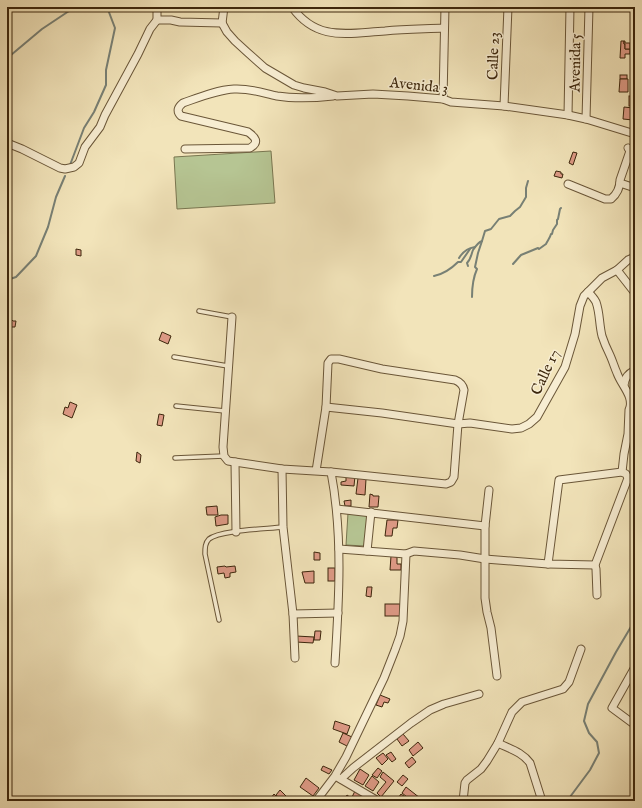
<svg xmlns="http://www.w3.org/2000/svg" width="642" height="808" font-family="'IM FELL English',serif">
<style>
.green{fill:#b6c593;stroke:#797650}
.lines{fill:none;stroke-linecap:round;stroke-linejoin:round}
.stream{stroke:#788075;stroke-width:2}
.building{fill:#de9a86;stroke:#3c260c}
.lane-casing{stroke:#6a5638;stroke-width:5.5}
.street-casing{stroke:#6a5638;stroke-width:9}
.lane{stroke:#f7edd2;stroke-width:3.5}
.street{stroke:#f7edd2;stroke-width:7}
.labels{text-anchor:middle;stroke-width:3;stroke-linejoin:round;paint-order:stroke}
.street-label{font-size:15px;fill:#3c260c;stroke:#f7edd2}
</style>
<rect width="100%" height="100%" fill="#f2e4ba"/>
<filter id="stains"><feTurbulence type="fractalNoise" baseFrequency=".005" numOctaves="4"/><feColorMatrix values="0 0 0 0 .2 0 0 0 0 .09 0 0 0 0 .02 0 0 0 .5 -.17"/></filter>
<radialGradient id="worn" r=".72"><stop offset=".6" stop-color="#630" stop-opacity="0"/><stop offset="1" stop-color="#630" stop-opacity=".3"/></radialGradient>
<g class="green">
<polygon points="271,151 275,203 177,209 174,157"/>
<polygon points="348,513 368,515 365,546 346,545"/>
</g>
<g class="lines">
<g class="stream">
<polyline points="7,56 11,55 42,29 75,7"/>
<polyline points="70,165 84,128 94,112 106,85 106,70 115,28 107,7"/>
<path d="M 459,258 C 462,253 468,248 475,247"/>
<path d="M 513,264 L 521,255 L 538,248 L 539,249 L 546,244 C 548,240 550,238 551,234 L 552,234 L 553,230 L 557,224 L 557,220 L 558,219 L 560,209 L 561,208"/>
<path d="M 468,266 L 467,263 C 471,259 471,255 473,250 C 475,247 479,242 482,241 L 485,231 L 491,229 L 499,219 L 510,216 L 515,211 L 520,207 L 526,197 L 526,188 L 528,181"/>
<path d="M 434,276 C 444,274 451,269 458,262 L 461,262 L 470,249"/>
<polyline points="7,280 16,277 36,256 48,227 56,197 65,176"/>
<path d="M 472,297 C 472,287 473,278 477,269 L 475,267 L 478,253 L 482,241"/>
<polyline points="567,801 590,770 599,753 597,742 589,733 584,721 588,704 616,652 635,620"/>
</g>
</g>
<g class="building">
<polygon points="621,41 624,41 624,44 625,44 625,49 630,49 630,54 625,54 625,58 620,58"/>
<polygon points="624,41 625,41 625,43 630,43 630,49 625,49 625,44 624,44"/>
<rect x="620" y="75" width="7" height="4"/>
<polygon points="620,79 628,79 628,92 619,92"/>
<rect x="629" y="96" width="6" height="10"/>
<polygon points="624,107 633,108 633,120 623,119"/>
<polygon points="573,152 577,153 573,165 569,163"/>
<polygon points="556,171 561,172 561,174 563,174 562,178 554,176"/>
<polygon points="76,249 81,250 81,256 76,255"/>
<polygon points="11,319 13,321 16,321 15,327 9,327 9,321"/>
<polygon points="162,332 171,336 168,344 159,340"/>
<polygon points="70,402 77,405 72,418 63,414 65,407 68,408"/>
<polygon points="159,414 164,415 162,426 157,425"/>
<polygon points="137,452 141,455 140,463 136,461"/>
<polygon points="346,476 355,476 354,486 341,485 341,482 346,481"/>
<polygon points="358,478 366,479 365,495 356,494"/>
<polygon points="370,494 373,495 373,496 379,496 378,507 369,507"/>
<polygon points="351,500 351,506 345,506 344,501"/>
<polygon points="217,506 218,515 207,515 206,507"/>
<polygon points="221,515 228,515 228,524 216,526 215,517"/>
<polygon points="387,520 398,520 397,528 393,528 392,536 385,536"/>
<polygon points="314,552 320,553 320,560 314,560"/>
<polygon points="391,556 397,557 397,564 401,564 401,570 390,570"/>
<polygon points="225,566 226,567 235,566 236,572 230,573 230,577 225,578 224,573 218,574 217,567"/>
<rect x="328" y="568" width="7" height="13"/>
<polygon points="314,571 314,583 305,583 302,572"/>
<polygon points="367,587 372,587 371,597 366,596"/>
<rect x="385" y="604" width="15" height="12"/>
<polygon points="315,631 321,631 320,640 314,640"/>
<polygon points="296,636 314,637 313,643 296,642"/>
<polygon points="380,695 390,699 388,703 384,702 382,707 376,705"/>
<polygon points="335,721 350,726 347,734 333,729"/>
<polygon points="343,733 352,737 347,746 339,742"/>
<polygon points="403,734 409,741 402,746 397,739"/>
<polygon points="418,742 423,748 413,756 409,750"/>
<polygon points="391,752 396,759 392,762 386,755"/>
<polygon points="383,753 388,759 382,765 376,758"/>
<polygon points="412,757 416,762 409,768 405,763"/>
<polygon points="323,766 332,770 329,774 321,770"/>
<polygon points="378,768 382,771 377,778 372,775"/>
<polygon points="360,769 369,775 363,785 354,780"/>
<polygon points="383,772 394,781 381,797 377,793 386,782 380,777"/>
<polygon points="403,775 408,779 402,786 397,782"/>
<polygon points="372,776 379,782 373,791 365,786"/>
<polygon points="306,778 319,788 313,796 300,787"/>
<polygon points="406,787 420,798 418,801 412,801 402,793"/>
<polygon points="356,789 366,796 363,801 358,801 352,797"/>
<polygon points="280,790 288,798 285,801 283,801 276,795"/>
<polygon points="274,794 281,801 274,801 271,798"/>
<polygon points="401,794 411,801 396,801"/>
<polygon points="347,795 355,801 343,801"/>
</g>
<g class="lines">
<defs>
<g id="lane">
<polyline points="199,311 232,317"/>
<polyline points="174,357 228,366"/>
<polyline points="176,406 225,411"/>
<polyline points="175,458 224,456"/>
<path d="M 219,620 L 205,554 C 205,548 205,543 209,539 C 220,530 267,529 283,527"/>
</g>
<g id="street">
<path d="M 292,7 C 317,42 348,33 385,31 C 405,29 424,29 444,28"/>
<polyline points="157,20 171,20 180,22 222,23"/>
<polyline points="222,23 227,32 235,41 247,52 265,68 294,85 304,88 325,92 337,96 373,94 408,96 443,99 451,102 504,106 568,115 586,119 635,134"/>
<polyline points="222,23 224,7"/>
<polyline points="443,99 445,7"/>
<polyline points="504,106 508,7"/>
<polyline points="568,115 570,7"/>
<polyline points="586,119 589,7"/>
<polyline points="7,143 22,149 60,168 65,169 74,167 79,163 85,147 100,127 105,115 138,54 150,29 157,20 157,7"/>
<path d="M 185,149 L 250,148 C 260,142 255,137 248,132 L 181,116 C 176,111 178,107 183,103 C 200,97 217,90 234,89 C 249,88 263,93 277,96 C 295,99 315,98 333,96"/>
<polyline points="620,183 635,188"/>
<path d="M 568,184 L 605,199 L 611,199 C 617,194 620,187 620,180 L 630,151 L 628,148"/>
<polyline points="617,270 635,293"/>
<path d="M 588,292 C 591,295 594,298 596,302 C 600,313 599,324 602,336 C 604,342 606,347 609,353 C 612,359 614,366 617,373 C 621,385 635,397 629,410 L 628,434 L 624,454 L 622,472"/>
<path d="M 232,317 L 223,447 L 224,456 L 228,461 L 282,469 L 331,472 L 446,484 L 451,482 L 454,477 L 458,424 L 464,390 C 463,385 460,382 455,380 L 382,369 L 339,359 L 331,359 L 328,363 L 326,407 L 316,471"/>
<path d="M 624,385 C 625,377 628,374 635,370"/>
<polyline points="326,407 382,413 458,424 470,423 512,429 521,428 529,424 537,417 565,367 575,334 580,306 584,296 602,278 617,270 628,260 635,257"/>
<polyline points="235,462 236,532"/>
<polyline points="282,469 283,527 293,614 295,658"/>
<path d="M 331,472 C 343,535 339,600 335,663"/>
<polyline points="489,490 485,526 485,598 487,612 491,628 497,676"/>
<polyline points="337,509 485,526"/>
<polyline points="339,549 406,554 414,551 460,555 485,559 548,564 595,565"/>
<polyline points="367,551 371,512"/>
<polyline points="548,564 559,480 622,472 626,474 628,478 595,565 596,569 597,595"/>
<polyline points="293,614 338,613"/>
<polyline points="635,667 612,708 635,725"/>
<path d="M 498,743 C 510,749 522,752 530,763 L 542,801"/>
<polyline points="337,777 378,801"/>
<polyline points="341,779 353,768 411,723 430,710 444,704 479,694"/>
<polyline points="316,801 335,776 346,757 384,678 395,650 400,636 403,621 406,554"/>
<polyline points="463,801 465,783 467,780 481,769 487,761 498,743 512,712 522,702 563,689 569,682 581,649"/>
</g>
</defs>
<use href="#lane" class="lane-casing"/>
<use href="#street" class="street-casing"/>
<use href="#lane" class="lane"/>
<use href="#street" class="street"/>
</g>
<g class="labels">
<g class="street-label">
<text transform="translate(493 56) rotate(-88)" y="5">Calle 23</text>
<text transform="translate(575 63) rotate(-89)" y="5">Avenida 5</text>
<text transform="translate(419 85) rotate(6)" y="5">Avenida 3</text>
<text transform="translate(545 372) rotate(-65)" y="5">Calle 17</text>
</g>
</g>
<rect width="642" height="808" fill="none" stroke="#f2e4ba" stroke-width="24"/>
<rect x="8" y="8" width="626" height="792" fill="none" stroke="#3c260c" stroke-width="2"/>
<rect x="12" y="12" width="618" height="784" fill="none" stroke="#3c260c"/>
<rect width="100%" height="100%" filter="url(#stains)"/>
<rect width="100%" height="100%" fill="url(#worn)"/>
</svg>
